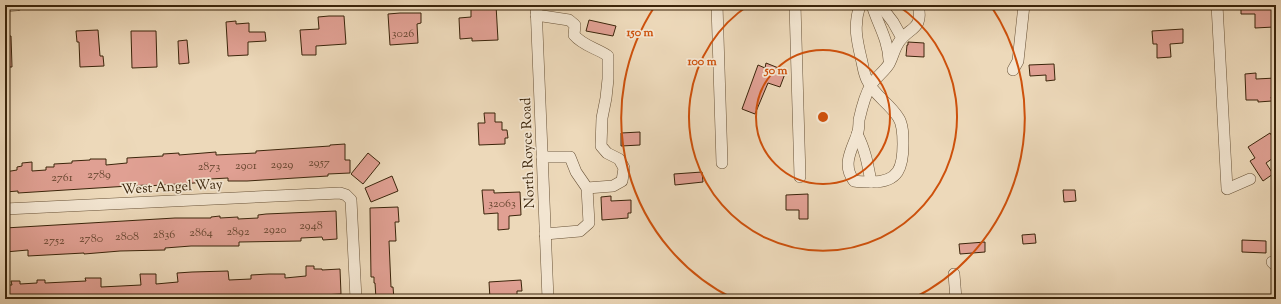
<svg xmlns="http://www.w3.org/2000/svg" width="1281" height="304" font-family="'Sorts Mill Goudy',serif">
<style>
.building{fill:#e0a093;stroke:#3b250b}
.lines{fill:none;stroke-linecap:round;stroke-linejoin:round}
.minor-casing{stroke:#685237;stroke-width:12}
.minor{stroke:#f3e6d2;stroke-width:11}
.ring{fill:none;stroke:#ce510c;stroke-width:2}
.labels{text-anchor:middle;stroke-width:3.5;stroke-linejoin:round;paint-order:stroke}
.number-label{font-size:12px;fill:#64442d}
.street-label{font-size:14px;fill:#3b250b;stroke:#f3e6d2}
.centre{fill:#ce510c;stroke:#f3e6d2;stroke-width:2}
.ring-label{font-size:12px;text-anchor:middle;font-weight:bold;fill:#ce510c;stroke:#f3e6d2;stroke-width:3.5;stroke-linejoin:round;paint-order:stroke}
</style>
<rect width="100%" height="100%" fill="#edd9ba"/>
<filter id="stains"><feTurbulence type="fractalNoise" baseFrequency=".005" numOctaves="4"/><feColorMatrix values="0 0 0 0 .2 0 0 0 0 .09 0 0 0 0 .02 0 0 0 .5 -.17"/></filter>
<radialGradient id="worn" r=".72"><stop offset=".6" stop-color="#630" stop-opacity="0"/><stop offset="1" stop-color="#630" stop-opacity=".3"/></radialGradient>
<g class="building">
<polygon points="471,5 496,5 498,40 472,41 472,38 460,39 459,18 471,17"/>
<polygon points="1241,5 1276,5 1276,14 1274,14 1274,27 1255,28 1255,14 1241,14"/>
<polygon points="400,13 421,13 421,23 417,24 418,43 390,45 388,14"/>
<polygon points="329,16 344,16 346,44 316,46 316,55 302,55 300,30 319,29 318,17"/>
<polygon points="589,20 616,26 613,36 586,31"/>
<polygon points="236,21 236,24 249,23 249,32 265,32 266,41 248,42 248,55 228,56 226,22"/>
<polygon points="1183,29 1183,43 1170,44 1171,57 1157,58 1157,44 1153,44 1152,31"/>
<polygon points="98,30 100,56 103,56 104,66 80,67 79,42 77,42 76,31"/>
<polygon points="131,31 156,31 157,67 132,68"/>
<polygon points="5,36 11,36 12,67 5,67"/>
<polygon points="187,40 189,63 179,64 178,41"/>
<polygon points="908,42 924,43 924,57 906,56 907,45 908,45"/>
<polygon points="766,63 786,71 780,87 768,83 755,114 742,109 758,65 765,68"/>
<polygon points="1054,64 1055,80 1046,81 1046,75 1030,76 1029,65"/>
<polygon points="1256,73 1256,79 1276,78 1276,97 1271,97 1272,101 1258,102 1258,100 1246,100 1245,74"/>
<polygon points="484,113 495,113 495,122 502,122 502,130 507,130 508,138 505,138 505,144 479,145 478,123 485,123"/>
<polygon points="640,132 640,145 621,146 621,133"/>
<polygon points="1270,133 1276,143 1276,156 1266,163 1273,174 1263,181 1250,161 1255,158 1248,147"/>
<polygon points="345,144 345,160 350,160 350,173 328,174 328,176 247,181 228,181 228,178 210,179 210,182 147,186 147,185 129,186 18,193 18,191 5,192 5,172 17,170 17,167 22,166 22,163 32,162 32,171 46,170 46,167 54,167 54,164 72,163 72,161 90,160 90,159 106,159 106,165 127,163 127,158 163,156 163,154 179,153 179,155 216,152 216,155 256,153 256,151 330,146 330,145"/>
<polygon points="368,153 380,163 363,184 351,174"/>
<polygon points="702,172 703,182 675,185 674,174"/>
<polygon points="392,176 398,191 371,202 365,188"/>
<polygon points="482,190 494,190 494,193 520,192 521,215 509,216 509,229 498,230 498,213 484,214"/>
<polygon points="1063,190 1075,190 1076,201 1064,202"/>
<polygon points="808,194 808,219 799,219 799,210 786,210 786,195"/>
<polygon points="611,196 611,201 631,200 631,213 628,213 628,218 602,220 601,197"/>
<polygon points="398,207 399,222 395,222 396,241 389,241 391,287 393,287 394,299 376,299 375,283 374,283 374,277 371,277 370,208"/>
<polygon points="336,211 337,239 323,240 322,237 301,238 301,241 239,242 239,246 191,246 165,248 165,250 120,251 84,254 84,253 28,256 28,250 5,252 5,228 175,218 211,218 211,217 220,216 220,218 238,217 238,219 258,218 258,215 266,214"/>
<polygon points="1035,234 1036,243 1023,244 1022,235"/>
<polygon points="1242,240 1266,241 1266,253 1242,252"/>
<polygon points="985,242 985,252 960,254 959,244"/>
<polygon points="306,266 314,266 314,269 322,269 322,270 340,269 341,294 243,299 5,299 5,285 12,285 11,281 20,281 20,284 37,283 37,280 45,280 45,283 86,281 85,278 101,278 101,287 141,285 140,274 156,274 156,284 178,282 177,273 192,272 228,271 229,280 251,279 251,275 269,274 285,274 285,278 306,276"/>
<polygon points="521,280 522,291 517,291 517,299 490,299 489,282"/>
</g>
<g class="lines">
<defs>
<g id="minor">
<polyline points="536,5 548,299"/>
<polyline points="717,5 722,163"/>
<polyline points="795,5 800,177"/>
<path d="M 860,5 C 853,26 857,41 862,62 C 863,67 864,74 867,80 C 874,95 889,103 898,117 C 903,124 903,135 903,144 C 903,167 899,182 872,182 C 866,182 860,182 854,181 C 842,165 851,151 857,135 C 859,130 859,125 859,120 C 861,111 866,93 871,85 C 876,77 884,72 889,64 C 893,57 894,49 899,42 C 909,27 924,30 918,5"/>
<path d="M 872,5 C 878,25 888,39 889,60"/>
<polyline points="880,5 893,22 902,38"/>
<polyline points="1217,5 1227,189 1250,179"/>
<polyline points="5,6 17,5"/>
<path d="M 536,15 L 569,20 L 575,25 L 574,35 C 583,46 597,48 608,56 L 608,79 L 606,98 L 602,118 L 601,146 L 607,153 L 619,159 L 624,168 L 622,181 L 613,186 L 587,188"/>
<polyline points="1013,70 1018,61 1024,5"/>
<path d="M 857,134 C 865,149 868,165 871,182"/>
<polyline points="542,157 570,157 576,172 587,188 589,223 580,231 545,234"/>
<polyline points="5,209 340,193 346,195 351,200 356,299"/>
<polyline points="1272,262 1276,266"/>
<polyline points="954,274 956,299"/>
</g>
</defs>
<use href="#minor" class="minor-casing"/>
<use href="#minor" class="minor"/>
</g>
<g class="ring">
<circle cx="823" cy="117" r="67"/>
<path d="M897 5A134 134 0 1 1 749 5"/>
<path d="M734 299A202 202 0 0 1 655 6M991 6A202 202 0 0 1 912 299"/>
</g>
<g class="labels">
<g class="number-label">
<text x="403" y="37">3026</text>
<text x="319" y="166">2957</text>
<text x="282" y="168">2929</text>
<text x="246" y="169">2901</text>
<text x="209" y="170">2873</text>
<text x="99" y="178">2789</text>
<text x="62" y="181">2761</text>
<text x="502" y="207">32063</text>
<text x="311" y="229">2948</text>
<text x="275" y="233">2920</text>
<text x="238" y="235">2892</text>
<text x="201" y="236">2864</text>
<text x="164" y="238">2836</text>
<text x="127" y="240">2808</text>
<text x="91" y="242">2780</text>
<text x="54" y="244">2752</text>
</g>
<g class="street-label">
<text transform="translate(527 153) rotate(-92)" y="5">North Royce Road</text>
<text transform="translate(172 186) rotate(-3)" y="5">West Angel Way</text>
</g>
</g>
<circle cx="823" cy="117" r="6" class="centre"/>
<g class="ring-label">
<text x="640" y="36">150 m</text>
<text x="702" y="65">100 m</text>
<text x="776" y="74">50 m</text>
</g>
<rect width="1281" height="304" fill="none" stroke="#edd9ba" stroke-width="20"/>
<rect x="6" y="6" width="1269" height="292" fill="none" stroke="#3b250b" stroke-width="2"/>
<rect x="10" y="10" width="1261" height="284" fill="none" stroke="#3b250b"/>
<rect width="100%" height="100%" filter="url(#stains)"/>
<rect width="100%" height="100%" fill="url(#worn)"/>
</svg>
